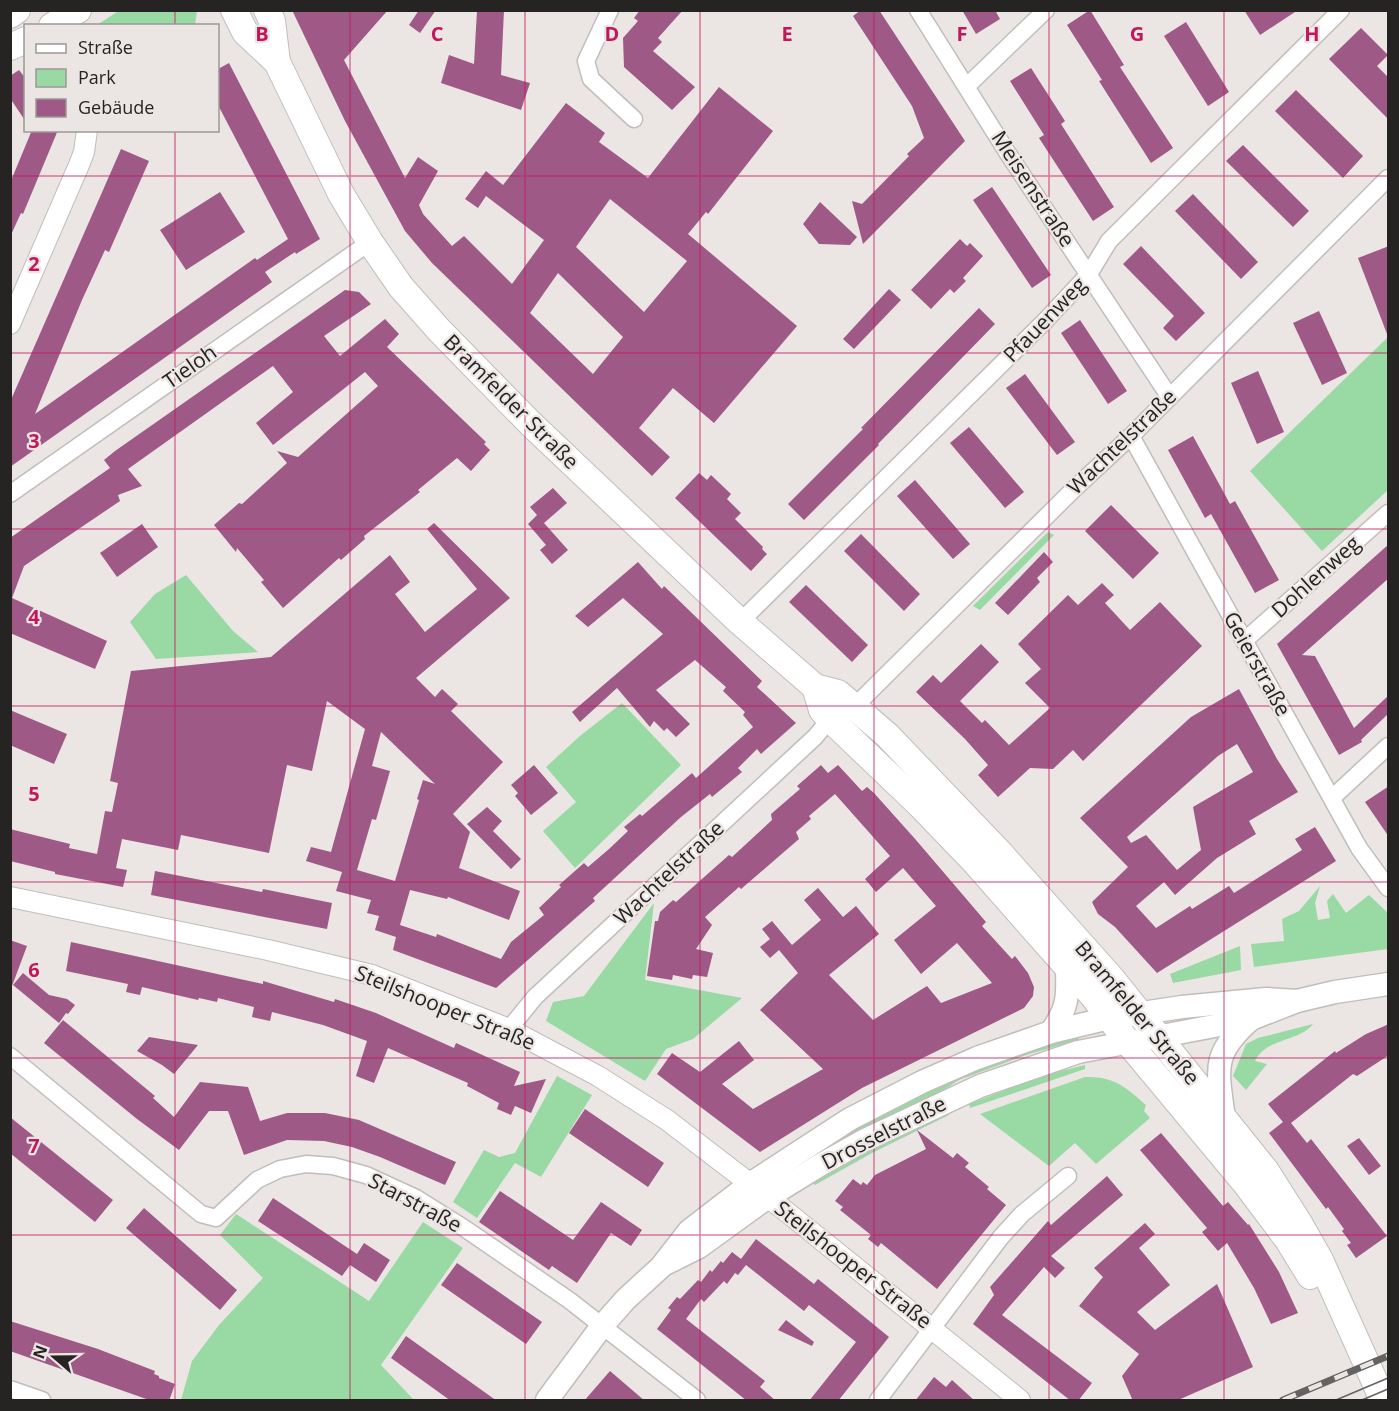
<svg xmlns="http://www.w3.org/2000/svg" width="1399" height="1411" font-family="'Open Sans',sans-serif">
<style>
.green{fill:#98d9a4}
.building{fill:#9f5987;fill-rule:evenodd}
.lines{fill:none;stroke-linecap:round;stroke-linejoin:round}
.minor-casing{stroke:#c2bdba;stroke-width:19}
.tertiary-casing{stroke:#c2bdba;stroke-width:22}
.secondary-casing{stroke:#c2bdba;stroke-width:25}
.primary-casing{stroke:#c2bdba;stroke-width:28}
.minor{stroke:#fff;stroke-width:16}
.tertiary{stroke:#fff;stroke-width:20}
.secondary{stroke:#fff;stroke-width:22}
.primary{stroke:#fff;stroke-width:26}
.tram{stroke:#656261;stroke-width:1.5}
.rail-casing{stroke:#656261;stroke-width:7}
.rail{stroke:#ebe6e3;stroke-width:4.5;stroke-dasharray:14;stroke-linecap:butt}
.grid{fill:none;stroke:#c2185b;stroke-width:1.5;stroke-opacity:0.55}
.labels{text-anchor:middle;stroke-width:4.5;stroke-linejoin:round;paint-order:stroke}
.street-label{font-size:21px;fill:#262423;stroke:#ebe6e3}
.grid-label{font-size:20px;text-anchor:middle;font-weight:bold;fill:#c2185b;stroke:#ebe6e3;stroke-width:4.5;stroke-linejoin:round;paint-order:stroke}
</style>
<rect width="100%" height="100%" fill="#ebe6e3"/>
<g class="green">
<polygon points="120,10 197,10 197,11 195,25 97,25"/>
<polygon points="1388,337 1388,490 1322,551 1250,471"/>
<polygon points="1048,532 1054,535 980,610 973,606"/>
<polygon points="186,575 233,631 258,652 156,659 130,622 155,594"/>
<polygon points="622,703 681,765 575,868 543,831 576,802 546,767 580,736"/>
<polygon points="1320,886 1315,903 1318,920 1330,918 1327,901 1333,894 1346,913 1369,895 1388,913 1388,949 1254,967 1251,944 1284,941 1282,919 1299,911"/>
<polygon points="654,903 645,980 742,998 693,1039 666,1049 645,1081 546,1021 553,1002 584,996"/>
<polygon points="1240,946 1241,970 1173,983 1170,974"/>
<path d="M 1313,1024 C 1299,1042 1266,1038 1255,1061 L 1267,1064 L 1246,1090 L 1233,1076 L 1246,1044 L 1258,1038 Z"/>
<polygon points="1077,1034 1079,1040 1029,1054 959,1080 930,1099 827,1151 800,1162 894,1107 951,1078"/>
<polygon points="1085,1065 1085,1069 970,1108 969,1104 1045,1075"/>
<polygon points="557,1076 592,1095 541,1177 515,1163 477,1218 453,1202 484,1150 499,1157 515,1153"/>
<path d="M 1085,1077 C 1113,1076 1126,1087 1146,1105 L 1144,1111 L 1150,1118 L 1096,1164 L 1075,1143 L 1049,1166 L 980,1114 Z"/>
<polygon points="941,1114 949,1115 872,1153 815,1185 811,1182 829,1170"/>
<polygon points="236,1214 369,1301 423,1222 463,1248 381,1365 414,1400 181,1400 192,1361 219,1325 263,1278 220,1235"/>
</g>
<g class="building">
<path d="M 292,10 L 388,10 L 344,60 L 405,178 L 418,157 L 438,171 L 419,205 L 423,214 L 452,246 L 464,236 L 512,284 L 544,240 L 486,196 L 478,208 L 465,199 L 486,171 L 503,185 L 566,103 L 605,133 L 599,142 L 648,178 L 719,87 L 773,131 L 708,214 L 706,212 L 688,234 L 797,326 L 714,423 L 673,388 L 639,428 L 670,457 L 652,476 L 432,263 L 405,231 L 345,121 ZM 610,199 L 687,261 L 644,312 L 576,247 ZM 558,273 L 623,337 L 593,374 L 530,313 Z"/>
<polygon points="419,10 436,10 420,33 409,25"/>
<polygon points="477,10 504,10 501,75 530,83 521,110 441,83 449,55 474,64"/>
<polygon points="640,10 683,10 658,38 662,42 653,51 695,87 672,110 624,67 623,38 638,21 634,18"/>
<polygon points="861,10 879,10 965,141 863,244 852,201 862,204 909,156 907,154 924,138 912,106 853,16"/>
<polygon points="962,10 995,10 1000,19 976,34"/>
<polygon points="1090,10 1124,65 1120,67 1173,148 1151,163 1099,81 1102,80 1067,25"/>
<polygon points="1244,10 1298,10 1260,35"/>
<polygon points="1186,22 1229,92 1208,106 1164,36"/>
<polygon points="1361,28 1388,55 1377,66 1389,78 1389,120 1329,59"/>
<polygon points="229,63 320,239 296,254 295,252 265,272 272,282 10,467 10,402 121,149 149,161 109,252 105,250 82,300 35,414 255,258 257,260 288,239 218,105 218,69"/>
<polygon points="1031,68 1065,121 1061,124 1114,207 1093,221 1039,138 1044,135 1010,81"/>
<polygon points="19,70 26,79 26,122 10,98 10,76"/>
<polygon points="1296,90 1363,156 1343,178 1275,111"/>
<polygon points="32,130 58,130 23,214 21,213 10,237 10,183"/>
<polygon points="1243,145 1309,211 1293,227 1226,161"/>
<polygon points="992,187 1051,275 1032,288 973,200"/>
<polygon points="220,192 245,232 186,270 160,230"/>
<polygon points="1193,194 1258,262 1241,279 1175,211"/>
<polygon points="820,202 857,237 850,245 819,244 803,224"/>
<polygon points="960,239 967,246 970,243 983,256 963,278 966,281 954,293 950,289 931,309 911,290"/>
<polygon points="1141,246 1205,313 1176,341 1163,328 1174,316 1123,264"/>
<polygon points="1389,246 1389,334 1387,334 1358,258"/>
<polygon points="889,289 901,300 854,349 843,339"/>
<polygon points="345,290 359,292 371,304 324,336 340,356 385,319 399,334 387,347 486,442 484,444 490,450 471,471 457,458 418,490 420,492 364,536 365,539 341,560 339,558 283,608 261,582 264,580 237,548 236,552 214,525 239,503 242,504 287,463 277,451 298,457 378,386 365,372 273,445 256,423 293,392 273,366 128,469 142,486 118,495 120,501 24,566 12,598 107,641 95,669 10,633 10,538 110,468 104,460 115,451"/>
<polygon points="979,308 995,324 878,444 879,445 804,520 788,504 863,429 861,428"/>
<polygon points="1319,311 1347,373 1322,385 1293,323"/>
<polygon points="1080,320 1127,391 1108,404 1061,333"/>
<polygon points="1258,371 1284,432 1257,444 1231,383"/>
<polygon points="1025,374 1075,442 1057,455 1006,388"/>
<polygon points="969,427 1024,492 1005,508 950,443"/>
<polygon points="1193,436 1230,504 1235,501 1279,580 1255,593 1211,514 1205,518 1168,450"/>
<polygon points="699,473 707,480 711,475 731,494 727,499 741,513 735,519 763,547 762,549 767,554 751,571 675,498"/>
<polygon points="915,480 970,544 953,559 897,496"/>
<polygon points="553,488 567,503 544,523 568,550 552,564 540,550 546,545 528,524 537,515 530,507"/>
<polygon points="1111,505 1159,553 1133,579 1085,531"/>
<path d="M 434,523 L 510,598 L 416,678 L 435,697 L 442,689 L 458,704 L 451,711 L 503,762 L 453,814 L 470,832 L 459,868 L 520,891 L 509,920 L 448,897 L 447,899 L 410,890 L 400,925 L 436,937 L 437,934 L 501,959 L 511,942 L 544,915 L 539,908 L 561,887 L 559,885 L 584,863 L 588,867 L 609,849 L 628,831 L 624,827 L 640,814 L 642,816 L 692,773 L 696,778 L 753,727 L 743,715 L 745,712 L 723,691 L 726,687 L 695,660 L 656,690 L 690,724 L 676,737 L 667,728 L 664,731 L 654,721 L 650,727 L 617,688 L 580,722 L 572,712 L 663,634 L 623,598 L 588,627 L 575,616 L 638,562 L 662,589 L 664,586 L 762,681 L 757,687 L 796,723 L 761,754 L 757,749 L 738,768 L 742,772 L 712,797 L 710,794 L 681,817 L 593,898 L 595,901 L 496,988 L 393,950 L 396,937 L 375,930 L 379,916 L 367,913 L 371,900 L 336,891 L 342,872 L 306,861 L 311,847 L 331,852 L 365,729 L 327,701 L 312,771 L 287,765 L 269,853 L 181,835 L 178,850 L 122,839 L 116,868 L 127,870 L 123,887 L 55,874 L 55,872 L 10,861 L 10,829 L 70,844 L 69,848 L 97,854 L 105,811 L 112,812 L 118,783 L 110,781 L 131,671 L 271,657 L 390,555 L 410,582 L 395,594 L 425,632 L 477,589 L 427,529 ZM 381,732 L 435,784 L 423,780 L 417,799 L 419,800 L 395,881 L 357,870 L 372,819 L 376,820 L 390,771 L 372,766 Z"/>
<polygon points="142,524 158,547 117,577 100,553"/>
<polygon points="861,534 920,594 904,611 844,551"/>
<polygon points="1389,544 1389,578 1302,655 1315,656 1354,728 1389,695 1389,713 1361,740 1362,742 1339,755 1277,644"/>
<polygon points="1044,552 1053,562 1037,578 1040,582 1008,615 995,603"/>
<polygon points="1102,583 1114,595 1105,603 1130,630 1160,602 1202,646 1083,761 1073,750 1053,769 1030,768 998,797 978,775 988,765 965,739 916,692 933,675 941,683 981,644 999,662 960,701 982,723 985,720 1009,745 1050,708 1025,683 1041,669 1018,644 1068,595 1078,605"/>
<polygon points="806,585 868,645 852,662 789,602"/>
<path d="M 1239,689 L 1277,759 L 1298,792 L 1249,821 L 1256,834 L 1217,858 L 1175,895 L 1164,882 L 1136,906 L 1156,928 L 1190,906 L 1192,909 L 1229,886 L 1234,893 L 1302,850 L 1295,839 L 1315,827 L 1336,861 L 1157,973 L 1115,927 L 1098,914 L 1092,902 L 1128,867 L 1080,818 L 1191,717 ZM 1237,744 L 1253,772 L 1193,807 L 1201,850 L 1177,870 L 1146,835 L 1131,843 L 1127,837 L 1218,756 Z"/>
<polygon points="10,710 67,734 54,764 10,745"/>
<polygon points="534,765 558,793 531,815 515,796 518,793 511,785"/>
<polygon points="821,765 828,773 838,765 862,791 867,787 874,793 916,840 986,922 982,926 1012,959 1015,956 1028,973 1034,987 1033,996 1024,1008 862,1088 760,1152 657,1074 672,1053 700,1072 739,1041 754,1060 722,1084 753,1109 823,1069 760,1010 798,973 779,950 770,958 760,947 770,939 762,929 772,921 792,945 821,920 804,900 818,888 843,917 856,906 879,934 829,975 873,1020 927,986 941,1003 992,983 957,943 921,974 894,940 936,906 903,868 876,892 865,879 890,856 835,794 809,816 811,819 796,832 799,839 741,889 739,887 705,917 712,925 696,949 713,953 707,977 693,975 692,979 673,975 672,980 647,976 655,921 658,921 660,912 673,900 676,902 729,855 732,857 772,820 771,814 800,789 797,786"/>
<polygon points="1389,786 1389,837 1365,802"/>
<polygon points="487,807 502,821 493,831 521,859 511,869 467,824"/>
<polygon points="155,871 262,892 263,889 332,903 327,929 151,895"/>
<polygon points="10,940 27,946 12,986 10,986"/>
<polygon points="71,942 263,984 263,981 334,1002 335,999 376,1013 454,1048 456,1043 520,1072 514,1086 546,1079 531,1113 515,1106 511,1115 497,1109 499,1103 467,1086 468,1083 388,1048 374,1083 356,1076 367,1041 323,1025 272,1012 270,1021 252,1017 254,1007 218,998 217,1002 199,998 198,1000 142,987 140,995 126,992 128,984 66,971"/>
<polygon points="23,973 49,995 67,999 75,1005 68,1014 66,1013 59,1023 13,985"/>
<polygon points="63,1020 155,1096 153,1098 174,1117 200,1082 248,1087 260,1121 287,1113 325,1113 359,1120 456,1162 445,1185 380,1157 352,1147 324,1141 287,1140 244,1155 228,1111 209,1111 179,1150 137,1119 44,1043"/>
<polygon points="1389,1024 1389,1055 1357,1076 1353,1074 1291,1123 1307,1143 1311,1139 1387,1236 1356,1258 1347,1245 1351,1243 1342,1231 1344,1229 1328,1207 1326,1209 1269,1133 1283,1122 1268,1104 1335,1051 1336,1053 1366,1034"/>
<polygon points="149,1037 198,1045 174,1074 162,1065 137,1051"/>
<polygon points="585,1109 664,1163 648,1187 569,1133"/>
<polygon points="10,1117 113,1200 95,1222 10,1153"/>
<polygon points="917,1130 953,1158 957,1153 969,1163 965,1167 989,1187 987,1189 1006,1205 937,1289 881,1243 878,1247 868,1239 871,1235 840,1210 843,1207 835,1201 853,1179 861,1185 863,1182 867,1185 875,1175 926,1149"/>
<polygon points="1161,1133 1223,1206 1228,1202 1248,1225 1249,1224 1279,1272 1298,1313 1271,1324 1254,1288 1227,1243 1218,1251 1202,1232 1207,1228 1140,1150"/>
<polygon points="1359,1138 1381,1166 1369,1175 1347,1146"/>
<polygon points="1107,1176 1123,1195 1051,1256 1065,1268 1055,1278 1044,1267 1002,1315 1092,1383 1078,1401 1071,1401 973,1324 994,1295 990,1287 1048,1221 1051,1225"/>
<polygon points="500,1191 573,1240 601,1202 642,1230 631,1246 611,1233 577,1283 552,1266 549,1270 479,1222"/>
<polygon points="273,1198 357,1254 364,1243 390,1260 376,1282 350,1265 342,1276 258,1221"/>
<polygon points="144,1208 237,1290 220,1310 126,1228"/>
<polygon points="1145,1223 1155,1234 1139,1248 1170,1285 1137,1312 1155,1330 1217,1284 1253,1367 1176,1401 1133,1401 1122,1376 1139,1354 1079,1306 1103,1277 1094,1268"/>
<polygon points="756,1239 814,1284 818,1279 889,1337 838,1401 809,1401 856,1342 809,1305 804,1311 746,1265 738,1275 735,1273 727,1284 724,1281 704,1302 701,1299 686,1319 765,1381 760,1387 776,1401 747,1401 657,1329 671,1310 668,1308 677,1297 680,1299 698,1280 701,1282 710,1270 712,1272 721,1261 723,1263 732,1252 741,1259"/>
<polygon points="457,1263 542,1322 526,1344 441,1285"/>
<polygon points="786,1320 814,1342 812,1346 778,1330"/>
<polygon points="10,1321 98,1349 155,1371 154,1374 159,1376 159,1378 175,1384 169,1401 152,1401 10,1351"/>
<polygon points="406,1336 497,1401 451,1401 419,1378 391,1358"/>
<polygon points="610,1371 645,1401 584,1401"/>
<polygon points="934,1377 946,1387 952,1380 975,1401 915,1401"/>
</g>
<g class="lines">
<defs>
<g id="minor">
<polyline points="610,10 586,61 591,79 634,119"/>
<polyline points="918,10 1007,152 1169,396"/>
<polyline points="967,86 1046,10"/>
<polyline points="1131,436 1359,848 1388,888"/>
<polyline points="10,494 370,242"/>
<polyline points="740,622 1045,321 1089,274 1109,241 1341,10"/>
<polyline points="1244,641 1388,513"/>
<polyline points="855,706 1074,489 1131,436 1388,178"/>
<polyline points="1332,798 1388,746"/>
<polyline points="509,1029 535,997 815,737 830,719"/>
<polyline points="10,1056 201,1214 216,1218 257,1180 280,1169 306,1164 333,1166 366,1175 416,1198 464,1228 569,1300 697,1400"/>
<polyline points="10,1389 42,1400"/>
<polyline points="878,1400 1001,1237 1022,1214 1068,1176"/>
</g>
<g id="tertiary">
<polyline points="10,324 79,165 84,152 87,130"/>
<polyline points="10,897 268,950 372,975 509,1029 598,1076 667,1120 783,1209 1020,1400"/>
</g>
<g id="secondary">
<path d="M 1051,1032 C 1068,1008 1068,997 1067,968"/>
<path d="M 1224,1119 C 1218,1070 1210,1055 1251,1019"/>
<polyline points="667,1263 699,1247 768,1197 820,1165 863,1141 980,1086 1078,1052 1251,1019 1297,1001 1335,992 1388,984"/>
<polyline points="547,1400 602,1326 626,1299 661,1267 689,1231 750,1184 850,1119 922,1082 977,1058 1051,1032 1109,1018 1182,1007 1266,999 1297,1001"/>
</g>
<g id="primary">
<polyline points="234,10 245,32 277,62 341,194 370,242 401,287 439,330 531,424 740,622 815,687 838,693 887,735 1000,853 1112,979 1266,1171 1299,1223 1320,1260 1383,1400"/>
<polyline points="267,10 272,21 277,62"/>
<polyline points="10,15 17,10"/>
<polyline points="52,26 78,10"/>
<polyline points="10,47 26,40"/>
<polyline points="815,687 822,710 830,719 920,805 973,860 1093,996 1127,1041 1246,1184 1288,1240 1310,1276"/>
</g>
</defs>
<use href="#minor" class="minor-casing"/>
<use href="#tertiary" class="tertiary-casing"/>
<use href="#secondary" class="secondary-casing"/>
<use href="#primary" class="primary-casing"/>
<use href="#minor" class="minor"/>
<use href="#tertiary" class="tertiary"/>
<use href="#secondary" class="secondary"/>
<use href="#primary" class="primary"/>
<g class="tram">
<polyline points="1336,1400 1388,1378"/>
<polyline points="1362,1400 1388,1389"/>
</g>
<defs>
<polyline id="rail" points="1283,1400 1388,1356"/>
</defs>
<use href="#rail" class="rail-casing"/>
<use href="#rail" class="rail"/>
</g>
<path class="grid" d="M 175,10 L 175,26M 350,10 L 350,1400M 525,10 L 525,1400M 700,10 L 700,1400M 874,10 L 874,1400M 1049,10 L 1049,1400M 1224,10 L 1224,1400M 175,130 L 175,1400M 10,176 L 1388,176M 10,353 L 1388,353M 10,529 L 1388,529M 10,706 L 1388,706M 10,882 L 1388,882M 10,1058 L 1388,1058M 10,1235 L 1388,1235"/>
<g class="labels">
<g class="street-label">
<text transform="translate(1033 189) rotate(57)" y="7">Meisenstraße</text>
<text transform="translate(1045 320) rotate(-46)" y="7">Pfauenweg</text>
<text transform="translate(190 367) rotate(-35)" y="7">Tieloh</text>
<text transform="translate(511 402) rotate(45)" y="7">Bramfelder Straße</text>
<text transform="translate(1122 442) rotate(-44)" y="7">Wachtelstraße</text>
<text transform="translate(1316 577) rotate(-42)" y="7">Dohlenweg</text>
<text transform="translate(1257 664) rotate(61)" y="7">Geierstraße</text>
<text transform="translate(669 873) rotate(-43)" y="7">Wachtelstraße</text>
<text transform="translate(445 1008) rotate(22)" y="7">Steilshooper Straße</text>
<text transform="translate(1137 1013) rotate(50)" y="7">Bramfelder Straße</text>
<text transform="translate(884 1133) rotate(-27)" y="7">Drosselstraße</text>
<text transform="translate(415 1203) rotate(28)" y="7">Starstraße</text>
<text transform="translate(853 1265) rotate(38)" y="7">Steilshooper Straße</text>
</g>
</g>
<g class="grid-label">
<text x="262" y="41">B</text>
<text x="437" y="41">C</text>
<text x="612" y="41">D</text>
<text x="787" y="41">E</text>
<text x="962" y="41">F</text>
<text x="1137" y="41">G</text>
<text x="1312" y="41">H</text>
<text x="34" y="271">2</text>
<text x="34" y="448">3</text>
<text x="34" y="624">4</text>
<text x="34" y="801">5</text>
<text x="34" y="977">6</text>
<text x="34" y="1153">7</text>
</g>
<rect width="1399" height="1411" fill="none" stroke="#262423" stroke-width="24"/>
<rect x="24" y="24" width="195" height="108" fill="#ebe6e3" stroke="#9c9896" stroke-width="1.5"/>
<rect x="36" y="44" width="30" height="9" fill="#ffffff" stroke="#9c9896" stroke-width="1.5"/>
<text x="78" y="54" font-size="18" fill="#262423">Straße</text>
<rect x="36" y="69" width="30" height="18" fill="#98d9a4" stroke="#9c9896" stroke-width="1.5"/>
<text x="78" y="84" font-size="18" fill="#262423">Park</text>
<rect x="36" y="99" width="30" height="18" fill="#9f5987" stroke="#9c9896" stroke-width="1.5"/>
<text x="78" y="114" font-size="18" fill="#262423">Gebäude</text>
<g transform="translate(54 1357) rotate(290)" stroke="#ebe6e3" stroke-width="4.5" paint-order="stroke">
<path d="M0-4.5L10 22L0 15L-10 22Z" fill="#262423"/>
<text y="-9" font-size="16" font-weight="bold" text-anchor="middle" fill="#262423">N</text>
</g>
</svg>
